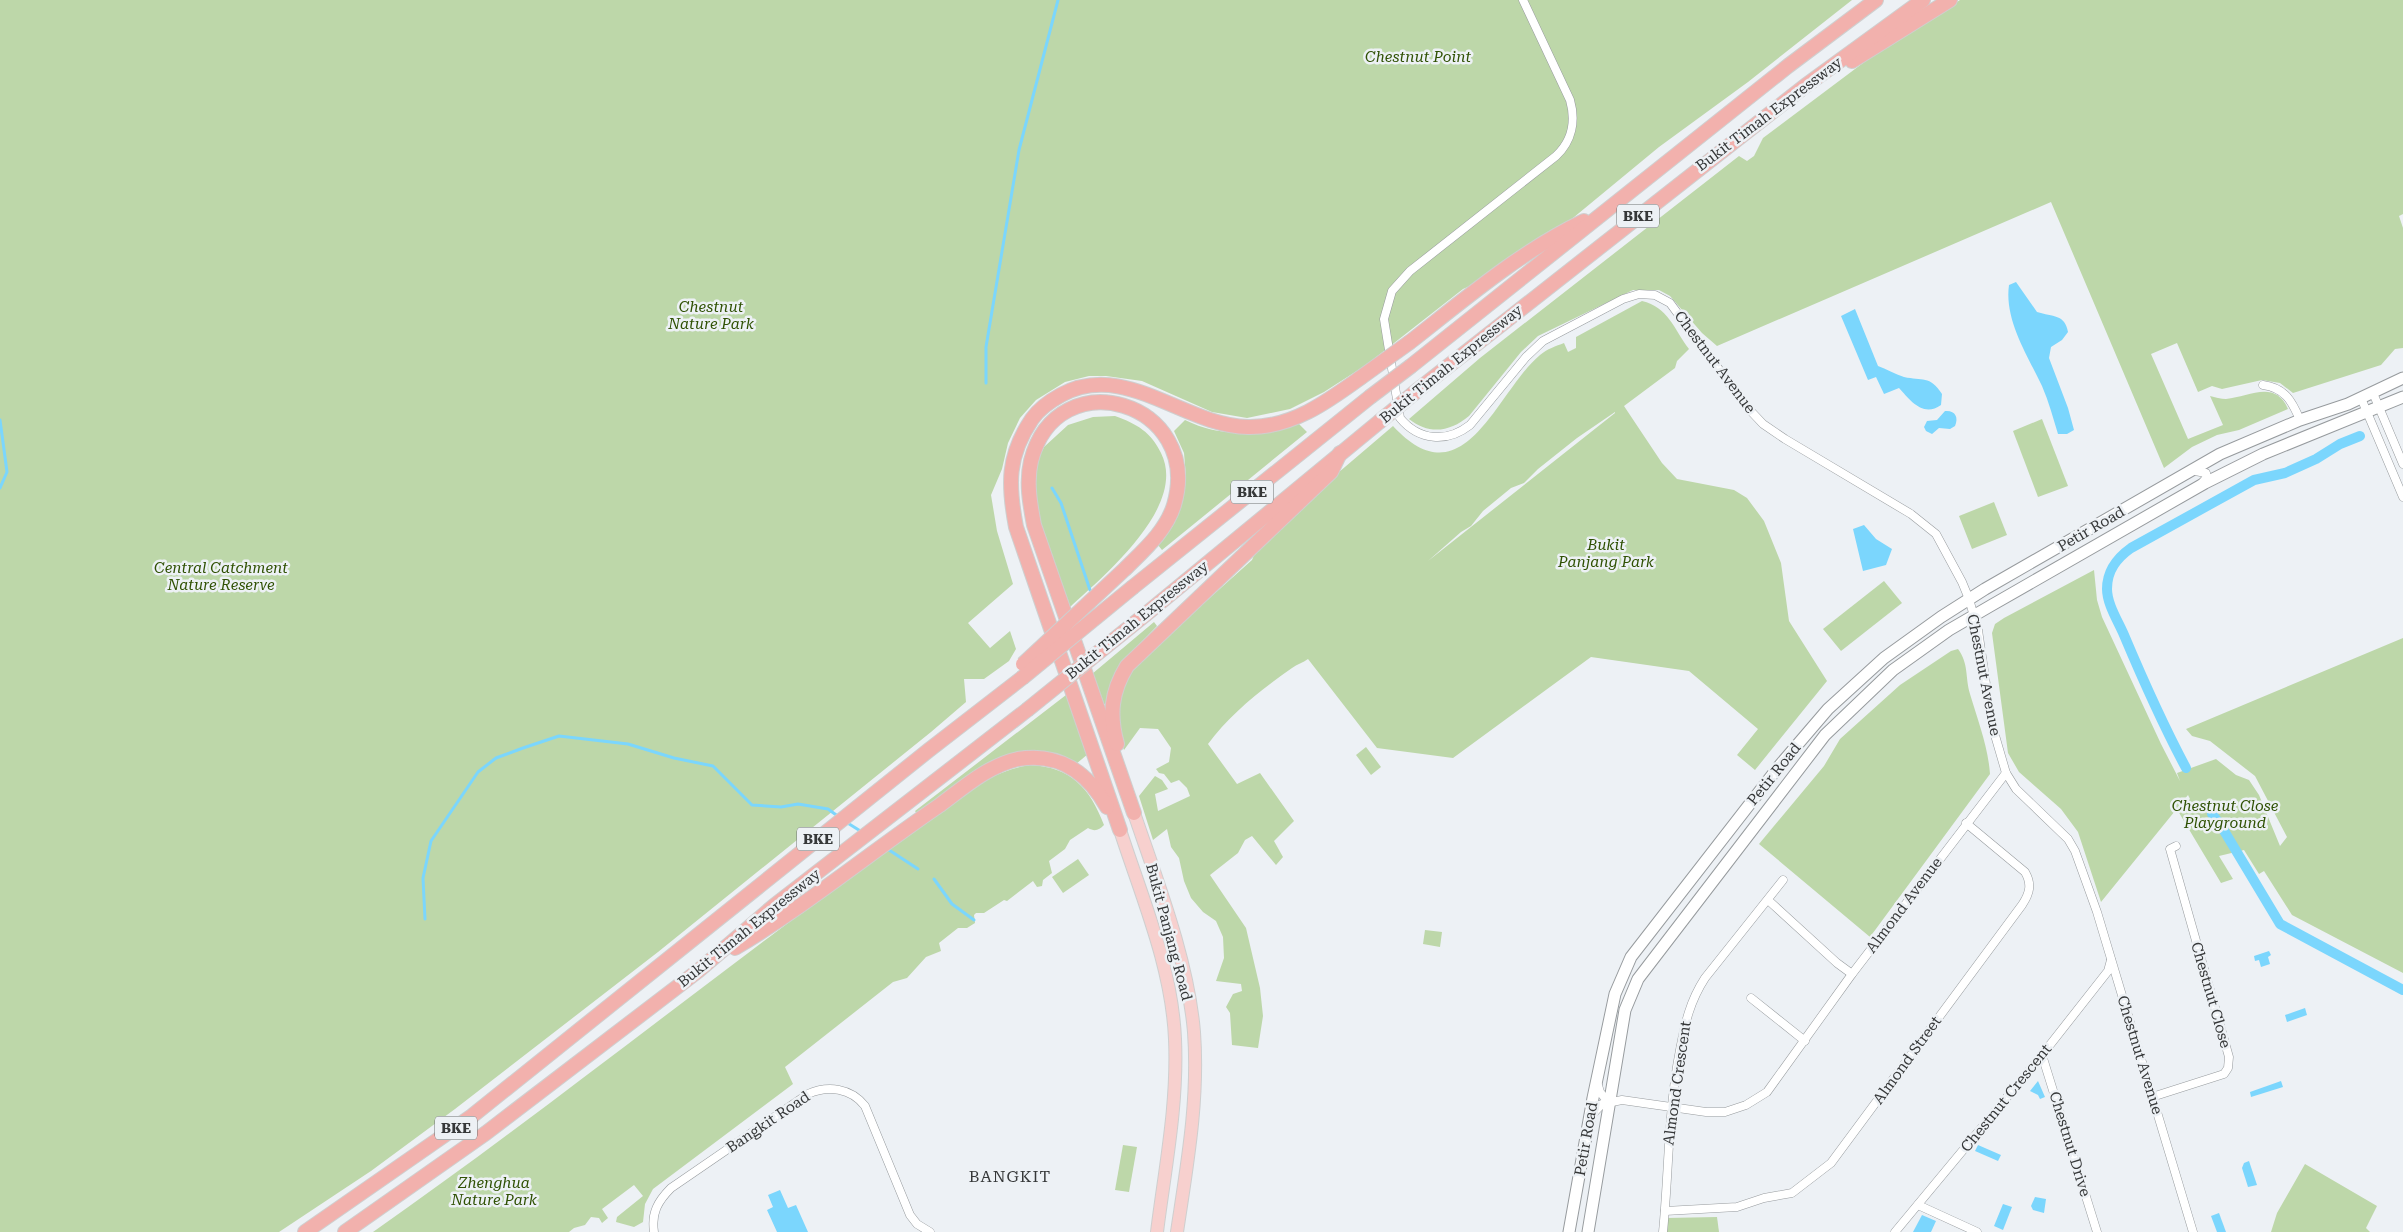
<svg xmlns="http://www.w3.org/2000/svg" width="2403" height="1232" font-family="'Roboto Serif',serif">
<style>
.green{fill:#bdd7a9;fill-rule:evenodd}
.water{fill:#7bd6fd}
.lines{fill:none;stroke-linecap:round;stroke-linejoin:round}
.stream{stroke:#7bd6fd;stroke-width:3}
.canal{stroke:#7bd6fd;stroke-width:10}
.street-casing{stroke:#979b9e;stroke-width:9}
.secondary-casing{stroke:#979b9e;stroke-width:13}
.primary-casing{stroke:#cfcfcf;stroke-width:14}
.highway-casing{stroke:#cfcfcf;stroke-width:16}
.street{stroke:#fff;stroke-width:8}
.secondary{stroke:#fff;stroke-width:11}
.primary{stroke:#f7d0ce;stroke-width:12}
.highway{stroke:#f2b1ad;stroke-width:14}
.highway-bridge-casing{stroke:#cfcfcf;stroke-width:16;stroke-linecap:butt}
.highway-bridge{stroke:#f2b1ad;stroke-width:14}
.labels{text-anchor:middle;stroke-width:5;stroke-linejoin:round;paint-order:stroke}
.shield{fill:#edf1f5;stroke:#6d7071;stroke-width:1}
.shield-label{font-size:14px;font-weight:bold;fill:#363839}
.park-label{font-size:15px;font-style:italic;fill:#2f5103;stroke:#edf1f5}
.street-label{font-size:15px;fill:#363839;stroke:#edf1f5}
.neighbourhood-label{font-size:16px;letter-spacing:1px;fill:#363839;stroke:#edf1f5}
</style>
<rect width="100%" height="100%" fill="#edf1f5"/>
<g class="green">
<polygon points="0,0 1852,0 1748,82 1659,147 1516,265 1463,289 1366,365 1324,392 1290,409 1247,418 1212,412 1142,381 1106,376 1089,376 1065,382 1036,400 1020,418 1008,443 1002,469 991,495 997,531 1013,584 968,623 990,648 1010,631 1016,649 1009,661 984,679 964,679 966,702 931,732 658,952 455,1109 371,1171 279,1232 0,1232"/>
<path d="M 1960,0 L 2403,0 L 2403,214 L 2399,216 L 2403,228 L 2403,348 L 2395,349 L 2381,365 L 2293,393 L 2280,383 L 2262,380 L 2222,389 L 2212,386 L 2198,392 L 2177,343 L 2151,354 L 2188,439 L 2223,425 L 2210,396 C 2215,397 2221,399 2226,399 C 2249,397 2275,379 2288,409 L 2239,430 L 2217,435 L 2192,447 L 2164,468 L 2051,202 L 1717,346 L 1702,333 L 1670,296 L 1659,290 L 1633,290 L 1538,336 L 1521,352 L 1469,416 C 1450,432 1429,435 1409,419 L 1480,358 L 1739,156 L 1747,161 L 1754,156 L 1763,138 L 1871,57 Z"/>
<path d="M 1642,301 C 1668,307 1674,329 1689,349 L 1677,361 L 1675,368 L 1624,406 L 1662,463 L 1677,479 L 1734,490 L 1747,498 L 1764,521 L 1781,563 L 1789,621 L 1827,681 L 1755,770 L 1737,755 L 1758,729 L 1689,671 L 1591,657 L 1453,758 L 1377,748 L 1308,659 C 1303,663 1297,664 1292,668 C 1262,689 1230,714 1208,744 L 1237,784 L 1260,773 L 1294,821 L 1274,841 L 1283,857 L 1276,865 L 1252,836 L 1245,840 L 1238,853 L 1210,875 L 1246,928 L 1260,988 L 1263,1016 L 1258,1048 L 1232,1045 L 1230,1013 L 1226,1007 L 1233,994 L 1242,991 L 1241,984 L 1216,981 L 1224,958 L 1223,937 L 1216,921 L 1203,912 L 1191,898 L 1184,881 L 1179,858 L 1171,847 L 1167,829 L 1153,840 L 1139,796 L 1155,776 L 1162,780 L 1168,789 L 1155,794 L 1158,811 L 1190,796 L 1187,788 L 1179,780 L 1171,783 L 1164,774 L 1159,773 L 1156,769 L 1169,762 L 1171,748 L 1158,729 L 1140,728 L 1124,750 L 1116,728 L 1116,712 L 1128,673 L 1146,655 L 1252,560 L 1255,553 L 1325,484 L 1393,426 C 1464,503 1496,392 1540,355 C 1547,349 1556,346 1564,343 L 1568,352 L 1576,348 L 1576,337 ZM 1615,412 L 1615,413 L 1428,561 L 1461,532 L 1471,526 L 1483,511 L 1511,488 L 1524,483 L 1538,469 L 1577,438 Z"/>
<path d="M 1115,416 C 1137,424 1151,432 1161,453 C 1188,507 1103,576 1068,609 L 1036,514 L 1034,479 L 1037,462 L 1044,447 L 1068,425 L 1093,417 Z"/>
<polygon points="2042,419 2068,486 2038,497 2013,431"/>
<path d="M 1185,420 C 1226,440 1255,431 1298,423 L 1307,432 L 1162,550 L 1158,545 L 1172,527 L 1180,508 L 1186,477 L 1184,453 L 1174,431 Z"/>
<polygon points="1994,502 2007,535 1972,549 1959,516"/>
<polygon points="2094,570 2097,600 2102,617 2161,744 2180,781 2177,773 2216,759 2236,775 2249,780 2259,795 2280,846 2287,837 2255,776 2210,741 2192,736 2186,729 2403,638 2403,973 2292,915 2264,871 2259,874 2244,850 2219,856 2233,879 2221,883 2178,811 2190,799 2188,795 2101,902 2078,832 2061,809 2019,772 2008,753 1992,633 1995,624 2004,618"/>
<polygon points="1884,581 1902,603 1841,651 1823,629"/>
<polygon points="1154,622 1157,626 1129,655 1107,703 1102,705 1092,674"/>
<path d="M 1958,649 C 1969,664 1965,677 1970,694 C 1978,721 1988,746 1990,774 L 1870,937 L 1759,844 L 1824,766 L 1840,739 L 1900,685 L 1951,651 Z"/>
<polygon points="1066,695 1088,754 1076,764 1025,753 917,814 915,811"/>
<polygon points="1366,747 1381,767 1371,775 1356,755"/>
<path d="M 1030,765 C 1071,767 1090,788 1104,825 C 1099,830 1095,832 1088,828 L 1070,840 L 1065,849 L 1049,861 L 1052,873 L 1043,880 L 1042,886 L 1037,887 L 1033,881 L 1007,901 L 1004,900 L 984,913 L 976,913 L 974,915 L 975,923 L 967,928 L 958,928 L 939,943 L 941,951 L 926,957 L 907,978 L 893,982 L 785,1067 L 793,1084 L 653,1189 L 645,1204 L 643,1222 L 634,1227 L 616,1222 L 617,1217 L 643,1196 L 634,1185 L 602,1209 L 608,1218 L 602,1223 L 599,1218 L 591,1217 L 585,1225 L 574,1228 L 569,1232 L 373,1232 C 537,1117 694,991 856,873 C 880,855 904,838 928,820 C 959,797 990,771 1030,765 Z"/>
<polygon points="1078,859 1089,875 1063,893 1052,877"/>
<polygon points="1425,930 1442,932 1440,947 1423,944"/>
<polygon points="1123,1145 1137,1147 1129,1192 1115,1190"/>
<polygon points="2305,1164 2377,1206 2366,1228 2370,1232 2271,1232 2277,1213"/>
<polygon points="1717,1217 1719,1232 1665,1232 1666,1218"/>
</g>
<g class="water">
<path d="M 2016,282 L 2037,312 C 2053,317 2065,314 2068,332 L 2062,340 L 2051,347 L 2049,358 L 2068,408 L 2074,430 L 2067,434 L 2058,434 C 2053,418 2049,402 2042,386 C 2028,356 2004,320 2009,285 Z"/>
<path d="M 1855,309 L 1878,366 C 1886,369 1895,374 1904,377 C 1922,381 1930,375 1942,394 L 1941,405 C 1923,418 1910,400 1899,388 L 1884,394 L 1876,377 L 1868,380 L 1841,316 Z"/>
<path d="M 1945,411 C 1955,410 1959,417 1955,426 L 1950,429 L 1939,428 L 1932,434 L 1926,431 L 1924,427 L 1927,421 L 1937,420 Z"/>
<polygon points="1864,525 1876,539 1892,549 1886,565 1863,571 1853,529"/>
<polygon points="2269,951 2271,955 2268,957 2270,964 2261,967 2259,960 2255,961 2254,956"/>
<polygon points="2305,1008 2307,1015 2287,1022 2285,1015"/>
<polygon points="2038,1081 2045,1097 2040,1099 2038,1095 2030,1091"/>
<polygon points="2281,1081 2283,1087 2251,1097 2250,1092"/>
<polygon points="1978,1145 2001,1155 1998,1161 1975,1151"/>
<polygon points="2249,1161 2257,1185 2248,1187 2242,1168 2244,1163"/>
<polygon points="780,1190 788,1208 796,1205 808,1232 777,1232 767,1210 773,1207 768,1195"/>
<polygon points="2035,1197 2046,1199 2044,1213 2033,1210 2031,1206"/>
<polygon points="2003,1204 2012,1207 2003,1230 1994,1226"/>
<polygon points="2219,1213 2226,1232 2217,1232 2211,1216"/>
<polygon points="1922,1215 1936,1221 1931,1232 1913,1232"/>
</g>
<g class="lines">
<g class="stream">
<polyline points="986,383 986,347 1019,150 1058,0"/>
<polyline points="0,420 7,472 0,488"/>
<polyline points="1052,488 1061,503 1090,590"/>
<polyline points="846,822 862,832"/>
<polyline points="886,848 918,869"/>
<polyline points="934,879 952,904 974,920"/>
<polyline points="425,919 423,878 431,841 478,772 496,758 523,748 559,736 628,744 674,758 713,766 752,805 781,807 798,804 828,809 839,817"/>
</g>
<g class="canal">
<path d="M 2186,768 C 2163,725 2143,680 2124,635 C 2118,621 2107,604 2107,589 C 2107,570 2117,558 2131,548 L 2254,480 L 2285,473 L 2316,459 L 2340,444 L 2360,436"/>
<polyline points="2212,814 2220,824 2280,924 2403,990"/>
</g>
<defs>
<g id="street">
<path d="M 1523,0 L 1570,100 C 1576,121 1572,141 1556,156 L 1410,271 L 1392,291 L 1384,319 L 1400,418 C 1419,441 1447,443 1470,425 L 1526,357 L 1543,341 L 1623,299 L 1639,294 L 1655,295 L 1670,303 L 1746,406 L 1763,424 L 1785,439 L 1911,514 L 1936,534 L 1962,582 L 1969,599 L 1978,630 L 1992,725 L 2006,773 L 2016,789 L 2068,839 L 2075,851 L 2097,912 L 2193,1232"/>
<path d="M 2263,385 C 2285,388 2292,401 2300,420"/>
<polyline points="2373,393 2403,464"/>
<polyline points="2361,398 2403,497"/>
<polyline points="2195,471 2206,473 2207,477 2201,484"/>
<polyline points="1768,900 1837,963 1852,974"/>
<polyline points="1751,998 1805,1041"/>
<polyline points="2042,1055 2097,1232"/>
<polyline points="1597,1082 1600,1092 1608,1102"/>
<polyline points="2152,1097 2224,1074 2228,1068 2229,1057 2170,849 2176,846"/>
<polyline points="1591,1116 1602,1104 1622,1100 1706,1112 1725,1112 1746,1105 1767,1092 1852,974 2006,773"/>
<polyline points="1918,1205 1977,1232"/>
<path d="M 1665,1211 L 1737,1207 L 1764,1198 L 1792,1193 L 1831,1163 L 2022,905 C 2030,893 2032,884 2025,872 L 1966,823"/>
<path d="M 654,1232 C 651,1213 658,1201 671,1188 L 808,1094 C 828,1085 851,1088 865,1106 L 910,1215 L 917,1224 L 930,1232"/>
<path d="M 1663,1232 C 1669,1171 1668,1110 1680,1050 C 1685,1023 1690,1001 1705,978 L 1783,880"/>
<polyline points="1895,1232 2042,1055 2108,971 2111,960"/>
</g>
<g id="secondary">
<polyline points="1569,1232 1593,1098 1615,994 1631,957 1780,765 1828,709 1884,658 1941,617 1985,589 2220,454 2300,420 2348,404 2403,378"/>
<polyline points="1588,1232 1625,1010 1638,979 1825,735 1893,670 1949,630 1992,605 2205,483 2263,454 2403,397"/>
</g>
<g id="primary">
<path d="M 1134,813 C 1157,881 1188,960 1194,1032 C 1199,1100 1187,1165 1177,1232"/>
<path d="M 1120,830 C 1142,898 1172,967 1175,1039 C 1178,1104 1165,1168 1157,1232"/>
</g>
<g id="highway">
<polyline points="1852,61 1950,0"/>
<path d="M 1410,342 C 1465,299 1521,251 1584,221"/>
<polyline points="1411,366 1788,66 1876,0"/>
<polyline points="1419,389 1805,86 1923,0"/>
<path d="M 1126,568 C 1144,550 1166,531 1174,505 C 1204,402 1057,358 1031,461 C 1026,482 1030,504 1034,525 L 1134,813"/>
<polyline points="1133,587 1370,397"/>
<polyline points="1146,614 1379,422"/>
<path d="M 1117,744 C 1109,715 1111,692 1127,666 L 1331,472 L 1340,453"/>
<path d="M 1120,830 L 1016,527 C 1008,485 1007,456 1032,419 C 1039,409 1050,401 1061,395 C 1125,360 1184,426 1248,427 C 1291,428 1327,402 1360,378"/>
<path d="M 735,948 C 807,905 871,852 940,805 C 963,788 989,765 1018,759 C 1059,752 1088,773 1107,807"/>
<polyline points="305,1232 472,1116 929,750 1022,678"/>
<polyline points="345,1232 486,1133 698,971 775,905 1027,710"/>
</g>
</defs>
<use href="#street" class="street-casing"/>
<use href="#secondary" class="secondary-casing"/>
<use href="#primary" class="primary-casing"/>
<use href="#highway" class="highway-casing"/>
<use href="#street" class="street"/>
<use href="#secondary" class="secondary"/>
<use href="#primary" class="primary"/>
<use href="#highway" class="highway"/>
<defs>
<g id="highway-bridge">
<polyline points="1360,378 1410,342"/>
<polyline points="1370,397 1411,366"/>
<polyline points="1379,422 1419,389"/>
<polyline points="1023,664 1126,568"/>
<polyline points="1022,678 1133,587"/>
<polyline points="1027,710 1146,614"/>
</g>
</defs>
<use href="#highway-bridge" class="highway-bridge-casing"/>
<use href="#highway-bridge" class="highway-bridge"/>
</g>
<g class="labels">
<g class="shield">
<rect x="1617" y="204.5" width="42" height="23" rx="4"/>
<rect x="1231" y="480.5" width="42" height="23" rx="4"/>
<rect x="797" y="827.5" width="42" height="23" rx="4"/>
<rect x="435" y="1116.5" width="42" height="23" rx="4"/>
</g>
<g class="shield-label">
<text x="1638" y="221">BKE</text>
<text x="1252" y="497">BKE</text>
<text x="818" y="844">BKE</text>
<text x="456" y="1133">BKE</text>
</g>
<g class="park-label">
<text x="1418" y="62">Chestnut Point</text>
<text x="711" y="312">Chestnut<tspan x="711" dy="17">Nature Park</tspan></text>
<text x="1606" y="550">Bukit<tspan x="1606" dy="17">Panjang Park</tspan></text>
<text x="221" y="573">Central Catchment<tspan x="221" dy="17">Nature Reserve</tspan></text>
<text x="2225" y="811">Chestnut Close<tspan x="2225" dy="17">Playground</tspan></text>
<text x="494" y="1188">Zhenghua<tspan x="494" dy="17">Nature Park</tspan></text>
</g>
<g class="street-label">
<text transform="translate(1769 114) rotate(-37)" y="5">Bukit Timah Expressway</text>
<text transform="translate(1715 362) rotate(53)" y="5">Chestnut Avenue</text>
<text transform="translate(1451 364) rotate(-39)" y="5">Bukit Timah Expressway</text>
<text transform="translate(2091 529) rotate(-30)" y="5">Petir Road</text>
<text transform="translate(1137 620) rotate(-39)" y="5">Bukit Timah Expressway</text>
<text transform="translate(1984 675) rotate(79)" y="5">Chestnut Avenue</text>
<text transform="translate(1774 774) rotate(-51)" y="5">Petir Road</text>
<text transform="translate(1904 905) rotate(-53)" y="5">Almond Avenue</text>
<text transform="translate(749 928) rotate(-39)" y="5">Bukit Timah Expressway</text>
<text transform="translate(1169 932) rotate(75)" y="5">Bukit Panjang Road</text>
<text transform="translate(2211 995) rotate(74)" y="5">Chestnut Close</text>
<text transform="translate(2140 1055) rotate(73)" y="5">Chestnut Avenue</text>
<text transform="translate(1907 1060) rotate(-54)" y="5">Almond Street</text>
<text transform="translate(1677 1083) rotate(-82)" y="5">Almond Crescent</text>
<text transform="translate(2006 1098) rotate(-51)" y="5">Chestnut Crescent</text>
<text transform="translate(768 1122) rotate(-34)" y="5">Bangkit Road</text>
<text transform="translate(1586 1139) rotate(-80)" y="5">Petir Road</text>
<text transform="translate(2070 1144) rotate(73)" y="5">Chestnut Drive</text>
</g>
<g class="neighbourhood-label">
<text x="1010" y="1182">BANGKIT</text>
</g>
</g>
</svg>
